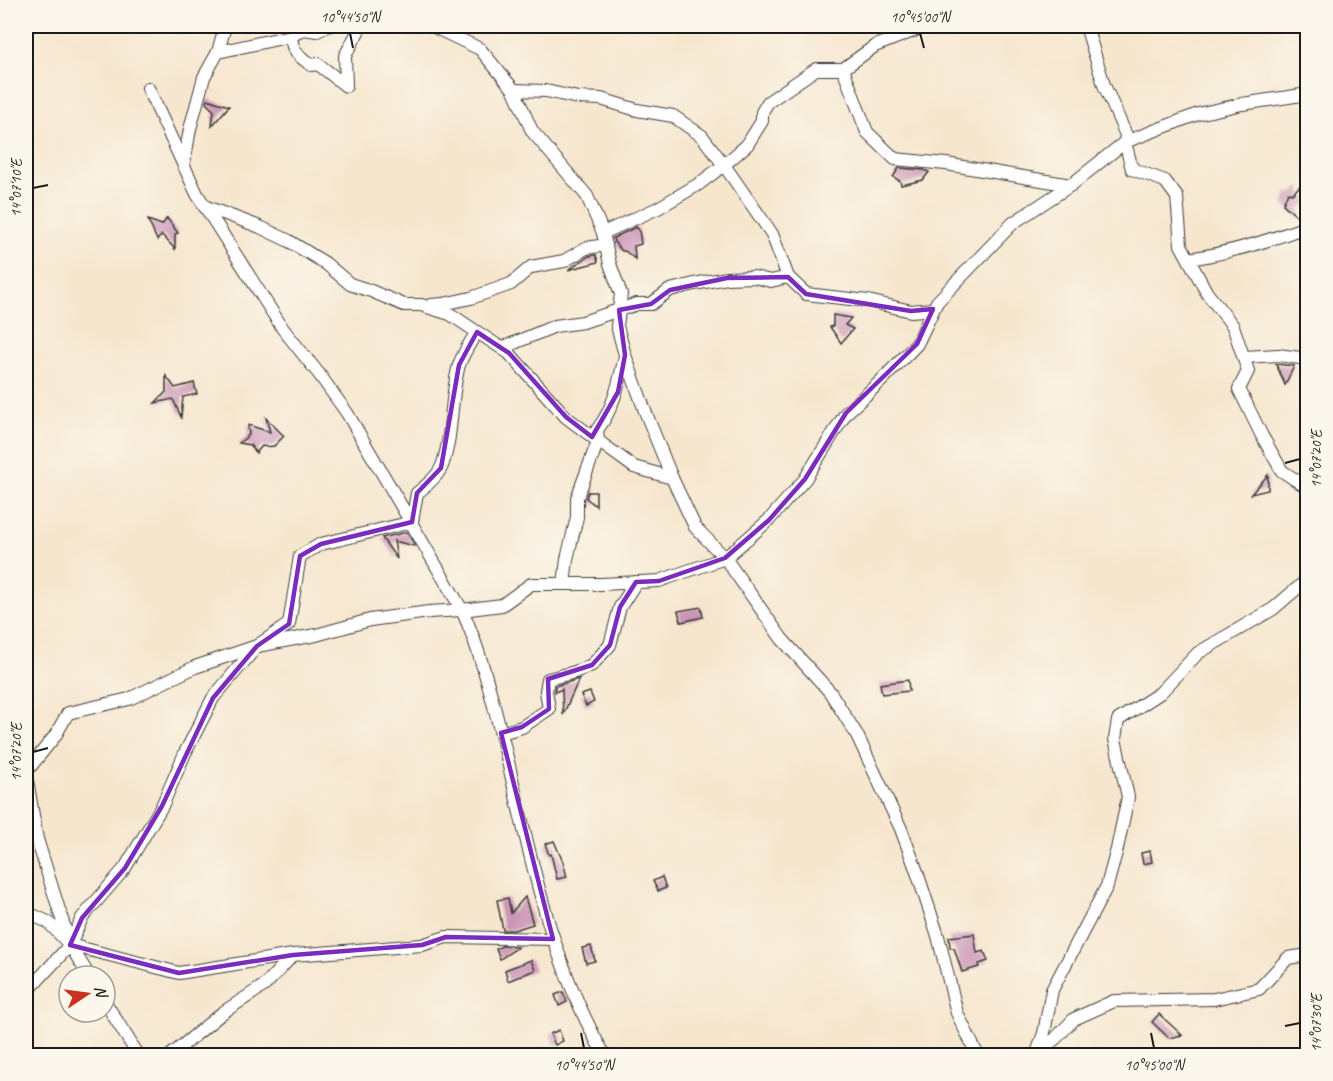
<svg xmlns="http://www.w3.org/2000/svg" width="1333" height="1081" font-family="Caveat,sans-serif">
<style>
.building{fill:#ca95b6}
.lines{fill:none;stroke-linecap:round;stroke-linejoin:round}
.minor-casing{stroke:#3d3a37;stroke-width:14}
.minor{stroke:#fff;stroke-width:12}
.marked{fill:none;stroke:#7b2cbf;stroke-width:4.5;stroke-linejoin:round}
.ticks{fill:none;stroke:#1c1c1c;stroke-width:2}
.neatline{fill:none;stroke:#1c1c1c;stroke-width:2}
.ticks-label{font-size:15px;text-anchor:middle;fill:#1c1c1c}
</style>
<rect width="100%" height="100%" fill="#fbf7ec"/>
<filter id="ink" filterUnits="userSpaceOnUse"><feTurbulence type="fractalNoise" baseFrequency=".0167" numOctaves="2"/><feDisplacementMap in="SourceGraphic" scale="12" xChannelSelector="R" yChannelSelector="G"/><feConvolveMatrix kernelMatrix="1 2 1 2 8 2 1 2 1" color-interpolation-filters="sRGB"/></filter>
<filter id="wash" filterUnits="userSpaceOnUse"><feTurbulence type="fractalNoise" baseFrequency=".008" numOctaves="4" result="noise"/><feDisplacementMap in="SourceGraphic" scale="24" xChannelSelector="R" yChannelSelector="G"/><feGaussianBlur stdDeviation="1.35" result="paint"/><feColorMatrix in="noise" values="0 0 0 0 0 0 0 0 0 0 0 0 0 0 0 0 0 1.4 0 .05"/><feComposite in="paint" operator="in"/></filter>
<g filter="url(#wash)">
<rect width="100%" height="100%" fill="#f6e6ce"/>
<g id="blocks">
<g class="building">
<polygon points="207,99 229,106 212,126 214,111 206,103"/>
<polygon points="899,168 924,170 929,172 923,180 901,185 900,181 893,177"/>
<polygon points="1300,186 1303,196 1308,199 1308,203 1301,207 1301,220 1283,204 1288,192 1292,194"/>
<polygon points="167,218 178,233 175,234 175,249 162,235 157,240 148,220 162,225"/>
<polygon points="636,227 639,230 641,244 634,246 635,259 625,251 622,251 614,242 613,238"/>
<polygon points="596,255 598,262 568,270 589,256"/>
<polygon points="833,315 851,318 845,325 853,329 841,343 830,327 833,326"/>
<polygon points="1276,364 1294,366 1285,385"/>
<polygon points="166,376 175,388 194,383 197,394 183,397 181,417 173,399 155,403 166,392"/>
<polygon points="266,418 284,436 274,446 267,447 262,446 256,453 250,445 239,443 249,435 248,425 270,432"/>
<polygon points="1268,475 1268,490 1251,494"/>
<polygon points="588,492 596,492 596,506 586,498"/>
<polygon points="407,532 415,546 394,541 397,559 382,538"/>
<polygon points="701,607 703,617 681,622 678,611"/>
<polygon points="579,679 563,715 562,689 555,692 555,686"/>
<polygon points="908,680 909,691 882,694 880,684"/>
<polygon points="590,692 594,702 586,706 581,695"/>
<polygon points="554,841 563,862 567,877 557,879 551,854 549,855 545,844"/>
<polygon points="1150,851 1152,862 1143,864 1141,853"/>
<polygon points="662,877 666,888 658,891 653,881"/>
<polygon points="525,897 533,924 514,930 503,930 497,900 508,898 511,913"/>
<polygon points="974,934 977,953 984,951 988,961 979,964 979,967 962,972 954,948 950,948 949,937"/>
<polygon points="502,946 518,947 500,959 496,949"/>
<polygon points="591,946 595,961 586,963 582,948"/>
<polygon points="531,960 535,970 508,981 505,970"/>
<polygon points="563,992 567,1002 559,1006 555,995"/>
<polygon points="1159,1014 1182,1035 1169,1038 1152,1022"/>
<polygon points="559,1030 563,1041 555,1045 550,1034"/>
</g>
</g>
</g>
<g filter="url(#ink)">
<use href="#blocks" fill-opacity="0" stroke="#3d3a37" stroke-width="1.5"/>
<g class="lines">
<defs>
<g id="minor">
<polyline points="432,26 480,49 514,90 532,131 587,196 603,233"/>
<polyline points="926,26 875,46 843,69 867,132 895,159 946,164 1071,185"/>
<polyline points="1086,26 1104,85 1126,135 1125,142 1132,169 1165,181 1177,197 1181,245 1207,293 1233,326 1248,371 1239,389 1262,436 1282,471 1308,488"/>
<path d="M 291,36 C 292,52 299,56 311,65 L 318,64 L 346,86 L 345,56 L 361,26"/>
<polyline points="218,52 225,26"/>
<path d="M 148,88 L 197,194 L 283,329 L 319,374 L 347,413 L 462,610 C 482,654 493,703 505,749 C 530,854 550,962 605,1056"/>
<polyline points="514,90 546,91 578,98 601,99 637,110 673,116 702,136 724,165 747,145 762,121 762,112 768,102 816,69 843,69"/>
<polyline points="184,163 190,129 204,77 218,52 291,36 304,29 317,31 328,26"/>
<path d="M 1189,259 C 1230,253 1269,241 1308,226"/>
<polyline points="431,305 443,304 471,298 511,284 531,267 564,261 586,248 606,245"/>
<polyline points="933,309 911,311 868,301 806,294 788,277 772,234 724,165 699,184 658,208 603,233 610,264 621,294 617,326 625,355 645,411 672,478 695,527 725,558 782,639 830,692 857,735 901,829 916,869 938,936 957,1013 978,1056"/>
<polyline points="477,332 509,353 566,417 598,441 634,467 672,478"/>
<polyline points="502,348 555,326 583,322 637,304 651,304 670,290 694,284 727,278 754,277 771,281 788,277"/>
<polyline points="1244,357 1278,355 1308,359"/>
<path d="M 564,584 L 567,559 L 577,517 L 577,498 L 598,441 L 597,430 C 614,408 619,383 625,356"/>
<polyline points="501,733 522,727 549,709 546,691 548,679 575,672 592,665 610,645 620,607 636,582"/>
<polyline points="26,772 55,736 68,713 129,699 195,667 257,646 316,635 370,620 429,612 462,610 502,605 531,584 602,584 659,581 725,558 769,520 805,479 846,413 881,381 917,344 937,302 1013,223 1071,185 1125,142 1198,114 1242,104 1308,94"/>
<polyline points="26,774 37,839 70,945 89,976"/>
<polyline points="26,912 48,922 70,945 179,973 293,955 422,945 446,937 553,939"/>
<path d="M 26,993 L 70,945 L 82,918 L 125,868 L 162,806 L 185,753 L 213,698 L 257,646 L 289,624 L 300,556 L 321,544 L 412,522 L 417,493 C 426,486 438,476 442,466 C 453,435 450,401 458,369 C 461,356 470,343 477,332 L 450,314 L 421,305 L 404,305 L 371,291 L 350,284 L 325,263 L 289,241 L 260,227 L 204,206"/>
<polyline points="105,1002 135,1050 140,1056"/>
<polyline points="1039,1051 1055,1039 1074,1019 1114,1001 1214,999 1259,989 1288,958 1308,955"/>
<polyline points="170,1056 222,1013 265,985 293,955"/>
<polyline points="1036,1056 1044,1033 1052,990 1107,886 1117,849 1128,797 1115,739 1118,720 1160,693 1198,653 1273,609 1308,579"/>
</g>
</defs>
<use href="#minor" class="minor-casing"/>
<use href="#minor" class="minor"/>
</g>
</g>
<path class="marked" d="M 788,277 L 806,294 L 911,311 L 933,309 L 917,344 L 846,413 L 805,479 L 769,520 L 725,558 L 659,581 L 636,582 L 620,607 L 610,645 L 592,665 L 548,679 L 549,709 L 522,727 L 501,733 L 553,939 L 446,937 L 422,945 L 293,955 L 179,973 L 70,945 L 82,918 L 125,868 L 162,806 L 213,698 L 257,646 L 289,624 L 300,556 L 321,544 L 412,522 L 417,493 L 441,468 L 459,365 L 477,332 L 509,353 L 566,417 L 592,437 L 618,392 L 625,355 L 619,310 L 651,304 L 670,290 L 727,278 Z"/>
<path class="ticks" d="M 350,33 L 353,48M 920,33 L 924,48M 33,188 L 48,185M 1285,463 L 1300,459M 33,752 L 48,748M 1285,1026 L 1300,1023M 581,1033 L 584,1048M 1151,1033 L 1154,1048"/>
<rect width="1333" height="1081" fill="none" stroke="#fbf7ec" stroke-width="66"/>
<g transform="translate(87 994) rotate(77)"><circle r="28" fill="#fbf7ec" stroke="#a29f99" stroke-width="1.5"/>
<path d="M0-4.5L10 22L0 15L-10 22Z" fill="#c8321e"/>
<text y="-9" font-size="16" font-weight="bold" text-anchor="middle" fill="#1c1c1c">N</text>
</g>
<rect x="33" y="33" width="1267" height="1015" class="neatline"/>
<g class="ticks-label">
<text x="350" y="22">10°44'50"N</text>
<text x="920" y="22">10°45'00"N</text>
<text transform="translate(16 188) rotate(-90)" y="5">14°07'10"E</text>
<text transform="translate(1316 459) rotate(-90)" y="5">14°07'20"E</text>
<text transform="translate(16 752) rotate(-90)" y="5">14°07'20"E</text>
<text transform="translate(1316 1023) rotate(-90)" y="5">14°07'30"E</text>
<text x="584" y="1070">10°44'50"N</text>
<text x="1154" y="1070">10°45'00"N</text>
</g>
</svg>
